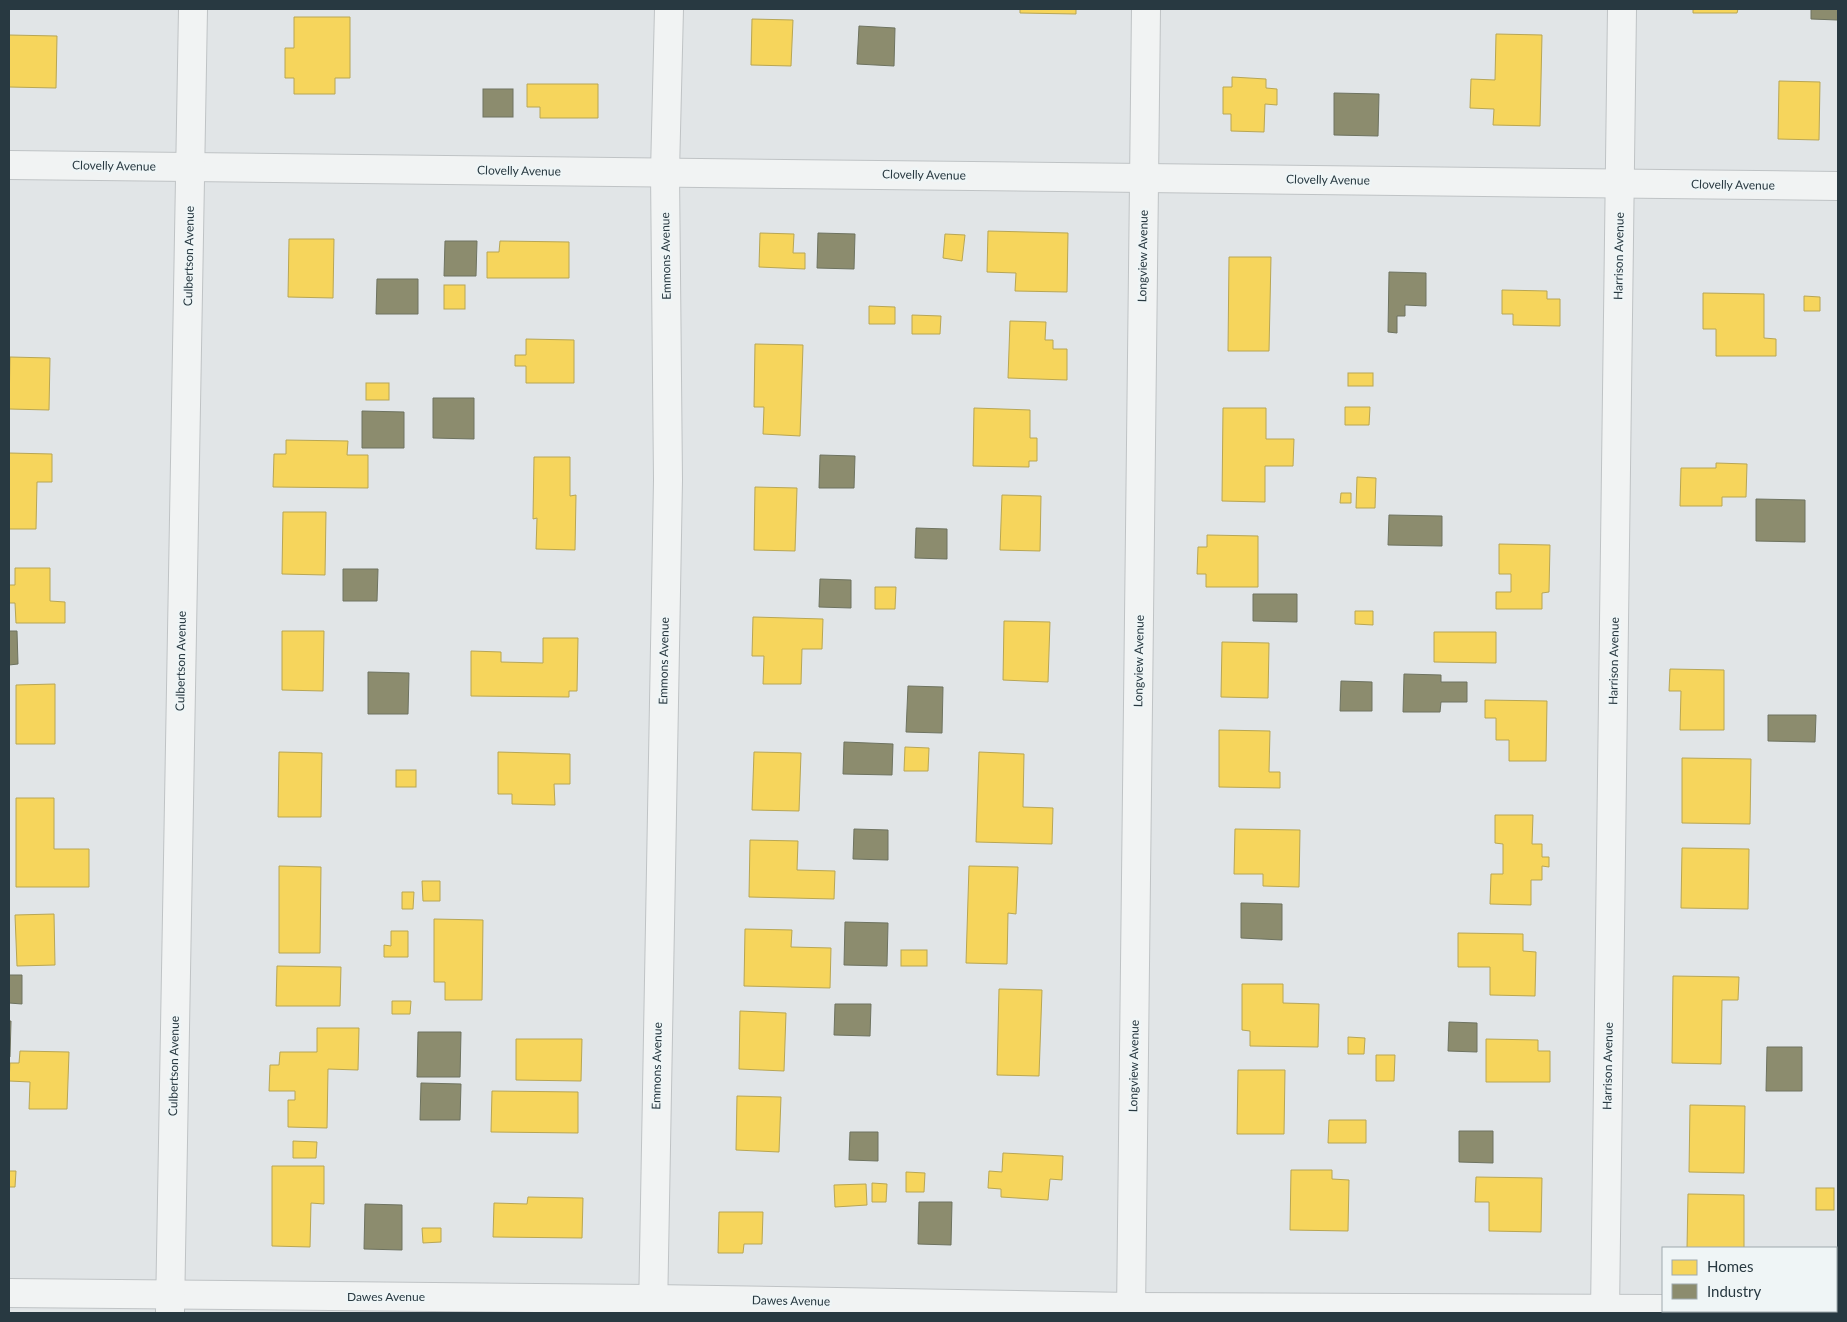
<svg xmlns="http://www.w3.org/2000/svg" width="1847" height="1322" font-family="Lato,sans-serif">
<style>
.homes{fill:#f6d55c;stroke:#b8a654}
.industry{fill:#8c8c6e;stroke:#6e7360}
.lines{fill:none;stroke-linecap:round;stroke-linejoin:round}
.minor-casing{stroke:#bfc3c5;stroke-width:30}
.minor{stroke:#f1f3f3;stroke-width:28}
.labels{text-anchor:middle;stroke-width:5;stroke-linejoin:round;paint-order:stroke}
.street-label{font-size:12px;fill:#283941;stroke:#eff5f6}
</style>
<rect width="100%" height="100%" fill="#e1e5e7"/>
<g class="homes">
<polygon points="1020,9 1076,9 1076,14 1020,13"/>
<polygon points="1693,9 1738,9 1737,13 1693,13"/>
<polygon points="294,17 350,17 350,78 335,78 335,94 294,94 294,78 285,78 285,48 294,48"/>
<polygon points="752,19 793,20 791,66 751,65"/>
<polygon points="1496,34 1542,35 1540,126 1493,125 1494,109 1470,108 1471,79 1495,80"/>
<polygon points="9,35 57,36 56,88 9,87"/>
<polygon points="1232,77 1266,79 1266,88 1277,89 1277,105 1265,104 1264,132 1231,131 1231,114 1223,114 1223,87 1232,87"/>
<polygon points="1779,81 1820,82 1819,140 1778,139"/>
<polygon points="527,84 598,84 598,118 540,118 540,107 527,107"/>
<polygon points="988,231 1068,233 1067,292 1015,291 1016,273 987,272"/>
<polygon points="760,233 794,234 793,253 805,253 805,269 759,267"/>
<polygon points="945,234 965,235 962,261 943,258"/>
<polygon points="289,239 334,239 333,298 288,297"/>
<polygon points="500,241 569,242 569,278 487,278 487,252 499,252"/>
<polygon points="1229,257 1271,257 1269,351 1228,351"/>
<rect x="444" y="285" width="21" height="24"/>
<polygon points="1502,290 1547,291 1547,299 1560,299 1560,326 1513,325 1513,314 1502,314"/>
<polygon points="1703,293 1764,294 1764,338 1776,339 1776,356 1716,356 1716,329 1703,329"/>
<polygon points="1804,296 1820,297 1820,311 1804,311"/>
<polygon points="869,306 895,307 895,324 869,324"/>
<polygon points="912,315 941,316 940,334 912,334"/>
<polygon points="1010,321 1046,322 1045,340 1053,340 1053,349 1067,349 1067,380 1008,378"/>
<polygon points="526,339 574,340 574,383 526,383 526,366 515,366 515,355 526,355"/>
<polygon points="755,344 803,345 800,436 763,434 764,407 754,407"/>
<polygon points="10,357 50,358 49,410 9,409"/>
<rect x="1348" y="373" width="25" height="13"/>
<rect x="366" y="383" width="23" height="17"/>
<polygon points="1345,407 1370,407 1369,425 1345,425"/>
<polygon points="974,408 1030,410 1030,438 1037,438 1037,461 1029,461 1029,467 973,466"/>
<polygon points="1223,408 1266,408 1266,439 1294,439 1293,466 1265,466 1265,502 1222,501"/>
<polygon points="286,440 348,441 347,455 368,455 368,488 273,487 274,454 286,454"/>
<polygon points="9,453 52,454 52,482 37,482 36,529 9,529"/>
<polygon points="534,457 570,457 570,496 576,495 575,550 536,549 537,518 533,519"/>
<polygon points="1716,463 1747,464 1746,497 1722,497 1722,506 1680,506 1681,468 1716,468"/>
<polygon points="1357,477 1376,478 1375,508 1356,508"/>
<polygon points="755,487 797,488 795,551 754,550"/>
<polygon points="1341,493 1351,493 1351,503 1340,503"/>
<polygon points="1002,495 1041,496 1040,551 1000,550"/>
<polygon points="283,512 326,512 325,575 282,574"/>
<polygon points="1207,535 1258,536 1258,587 1206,587 1206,574 1197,574 1198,547 1207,547"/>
<polygon points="1499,544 1550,545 1549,592 1542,593 1542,609 1496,609 1496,592 1511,592 1511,574 1499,574"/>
<polygon points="15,568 50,568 50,601 65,602 65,623 16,623 15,603 9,603 9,585 15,585"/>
<polygon points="875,587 896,587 895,609 875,609"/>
<polygon points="1355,611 1373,611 1373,625 1355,624"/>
<polygon points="753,617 823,619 822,649 802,649 801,684 763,684 764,656 752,656"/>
<polygon points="1004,621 1050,622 1048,682 1003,680"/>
<polygon points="282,631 324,631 323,691 282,690"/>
<polygon points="1434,632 1496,632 1496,663 1434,662"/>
<polygon points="543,638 578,638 577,691 569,691 569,697 471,696 471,651 501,652 501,662 543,663"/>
<polygon points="1222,642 1269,643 1268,698 1221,697"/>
<polygon points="1670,669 1724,670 1724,730 1680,730 1681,691 1669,691"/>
<polygon points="55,684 55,744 16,744 16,685"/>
<polygon points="1485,700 1547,701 1546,761 1509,761 1509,740 1496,740 1496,718 1485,718"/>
<polygon points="1219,730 1270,731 1269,772 1280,772 1280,788 1219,787"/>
<polygon points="905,747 929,748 928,771 904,771"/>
<polygon points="279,752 322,753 321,817 278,817"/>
<polygon points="498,752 570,754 570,784 554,784 555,805 512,804 512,794 498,794"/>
<polygon points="754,752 801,753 799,811 752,810"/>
<polygon points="979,752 1024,754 1023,807 1053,808 1052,844 976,842"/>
<polygon points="1682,758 1751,759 1750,824 1682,823"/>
<rect x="396" y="770" width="20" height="17"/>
<polygon points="16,798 54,798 54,849 89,849 89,887 16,887"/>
<polygon points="1495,815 1533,815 1532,844 1542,844 1542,857 1549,857 1549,867 1542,866 1542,880 1531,880 1531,905 1490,904 1491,874 1503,874 1503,844 1495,843"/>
<polygon points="1235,829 1300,830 1299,887 1263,886 1263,874 1234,874"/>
<polygon points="750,840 798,841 797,870 835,871 834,899 749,897"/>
<polygon points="1682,848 1749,849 1748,909 1681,908"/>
<polygon points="279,866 321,867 320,953 279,953"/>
<polygon points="969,866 1018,867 1016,914 1008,913 1007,964 966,963"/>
<polygon points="422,881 440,881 440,901 423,901"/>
<polygon points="402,892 414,892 413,909 402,909"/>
<polygon points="54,914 55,965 17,966 15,915"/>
<polygon points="434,919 483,920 482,1000 445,1000 445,982 434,982"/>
<polygon points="745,929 792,930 791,947 831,948 830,988 744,986"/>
<polygon points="391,931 408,931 408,957 384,957 384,945 391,946"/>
<polygon points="1458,933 1523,934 1523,951 1536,952 1535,996 1490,995 1490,967 1458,967"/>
<rect x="901" y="950" width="26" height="16"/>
<polygon points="277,966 341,967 340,1006 276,1006"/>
<polygon points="1673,976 1739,977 1738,1000 1722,1000 1721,1064 1672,1063"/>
<polygon points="1242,984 1283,984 1283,1003 1319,1004 1318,1047 1250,1046 1250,1031 1242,1030"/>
<polygon points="999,989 1042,990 1039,1076 997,1075"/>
<polygon points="392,1001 411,1001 410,1014 392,1014"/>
<polygon points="740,1011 786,1013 784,1071 739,1069"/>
<polygon points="317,1028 359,1028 358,1070 328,1069 327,1128 288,1127 288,1100 295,1100 295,1091 269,1091 270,1065 279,1065 280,1052 317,1052"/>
<polygon points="1348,1037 1365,1038 1364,1054 1348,1054"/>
<polygon points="516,1039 582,1039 581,1081 516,1080"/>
<polygon points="1486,1039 1538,1040 1538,1051 1550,1051 1550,1082 1486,1082"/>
<polygon points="20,1051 69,1052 67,1109 29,1109 30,1082 9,1081 10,1063 19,1063"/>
<polygon points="1376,1055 1395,1055 1394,1081 1376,1081"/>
<polygon points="1238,1070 1285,1070 1284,1134 1237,1134"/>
<polygon points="492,1091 578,1092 578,1133 491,1132"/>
<polygon points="737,1096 781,1097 779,1152 736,1150"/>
<polygon points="1690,1105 1745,1106 1744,1173 1689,1172"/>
<polygon points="1329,1120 1366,1120 1366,1143 1328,1143"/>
<polygon points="293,1141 317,1142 316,1158 293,1158"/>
<polygon points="1003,1153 1063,1156 1062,1180 1050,1179 1048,1200 1001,1197 1001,1189 988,1188 989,1171 1002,1172"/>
<polygon points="272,1166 324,1166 324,1204 311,1203 310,1247 272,1246"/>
<polygon points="1291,1170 1332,1170 1332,1179 1349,1180 1348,1231 1290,1230"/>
<polygon points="9,1171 16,1171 15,1187 9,1187"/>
<polygon points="906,1172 925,1173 924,1192 906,1192"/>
<polygon points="1476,1177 1542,1178 1541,1232 1489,1231 1489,1202 1475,1202"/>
<polygon points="872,1183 887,1184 886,1202 872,1202"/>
<polygon points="866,1184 867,1205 835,1207 834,1185"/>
<rect x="1816" y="1188" width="18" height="22"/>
<polygon points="1688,1194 1744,1195 1744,1248 1687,1248"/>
<polygon points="528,1197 583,1198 582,1238 493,1237 494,1203 527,1204"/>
<polygon points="719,1212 763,1212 762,1244 744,1244 743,1253 718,1253"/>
<polygon points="422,1228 441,1228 441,1242 423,1243"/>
</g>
<g class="industry">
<polygon points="1811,9 1838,9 1838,20 1811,19"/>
<polygon points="859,26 895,28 894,66 857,64"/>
<rect x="483" y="89" width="30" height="28"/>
<polygon points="1334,93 1379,94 1378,136 1334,135"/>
<polygon points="818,233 855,234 854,269 817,268"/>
<polygon points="445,241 477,241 476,276 444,276"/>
<polygon points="1389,272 1426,273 1426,306 1405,305 1405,316 1397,316 1397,333 1388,332"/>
<polygon points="377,279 418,279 418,314 376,314"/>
<polygon points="433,398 474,398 474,439 433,438"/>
<polygon points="362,411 404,412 404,448 362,448"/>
<polygon points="820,455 855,456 854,488 819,488"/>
<polygon points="1756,499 1805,500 1805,542 1756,541"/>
<polygon points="1389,515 1442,516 1442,546 1388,545"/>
<polygon points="916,528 947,529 947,559 915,558"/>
<polygon points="343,569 378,569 377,601 343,601"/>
<polygon points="820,579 851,580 851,608 819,607"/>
<polygon points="1253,594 1297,594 1297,622 1253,621"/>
<polygon points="9,631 17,631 18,664 9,665"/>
<polygon points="368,672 409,673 408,714 368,714"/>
<polygon points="1404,674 1441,675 1441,682 1467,682 1467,702 1441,702 1440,712 1403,712"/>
<polygon points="1341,681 1372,682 1372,711 1340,711"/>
<polygon points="908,686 943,687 942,733 906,732"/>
<polygon points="1768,715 1816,715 1815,742 1768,741"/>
<polygon points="844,742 893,744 892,775 843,774"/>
<polygon points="854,829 888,830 888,860 853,859"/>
<polygon points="1241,903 1282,904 1282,940 1241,938"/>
<polygon points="845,922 888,923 887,966 844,965"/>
<polygon points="9,975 22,975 22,1004 9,1003"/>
<polygon points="835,1004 871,1004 870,1036 834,1035"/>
<polygon points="9,1021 11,1021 10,1057 9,1057"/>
<polygon points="1449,1022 1477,1023 1477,1052 1448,1051"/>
<polygon points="418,1032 461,1032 460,1077 417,1077"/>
<polygon points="1767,1047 1802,1047 1802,1091 1766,1091"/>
<polygon points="421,1083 461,1084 460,1120 420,1120"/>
<polygon points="1459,1131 1493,1131 1493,1163 1459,1162"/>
<polygon points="850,1132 878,1132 878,1161 849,1160"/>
<polygon points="919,1202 952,1202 951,1245 918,1244"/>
<polygon points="365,1204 402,1205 402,1250 364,1249"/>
</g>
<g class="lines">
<defs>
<g id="minor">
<polyline points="9,165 1838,186"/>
<polyline points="9,1293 653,1299 1131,1307 1663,1309"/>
<polyline points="1765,1311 1838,1312"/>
<polyline points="170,1312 193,9"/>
<polyline points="653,1313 668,480 665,172 669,9"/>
<polyline points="1131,1313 1146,9"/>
<polyline points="1605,1313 1622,9"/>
</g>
</defs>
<use href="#minor" class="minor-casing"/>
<use href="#minor" class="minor"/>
</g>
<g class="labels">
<g class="street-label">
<text transform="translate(114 166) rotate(1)" y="4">Clovelly Avenue</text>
<text transform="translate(519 171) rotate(1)" y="4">Clovelly Avenue</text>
<text transform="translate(924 175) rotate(1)" y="4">Clovelly Avenue</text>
<text transform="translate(1328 180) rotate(1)" y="4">Clovelly Avenue</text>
<text transform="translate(1733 185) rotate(1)" y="4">Clovelly Avenue</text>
<text transform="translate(189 256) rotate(-89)" y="4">Culbertson Avenue</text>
<text transform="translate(666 256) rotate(-91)" y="4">Emmons Avenue</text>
<text transform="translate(1143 256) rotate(-89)" y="4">Longview Avenue</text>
<text transform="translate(1619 256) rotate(-89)" y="4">Harrison Avenue</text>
<text transform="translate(181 661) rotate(-89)" y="4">Culbertson Avenue</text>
<text transform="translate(664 661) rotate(-89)" y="4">Emmons Avenue</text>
<text transform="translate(1139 661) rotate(-89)" y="4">Longview Avenue</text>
<text transform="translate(1614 661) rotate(-89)" y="4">Harrison Avenue</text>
<text transform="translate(174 1066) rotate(-89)" y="4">Culbertson Avenue</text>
<text transform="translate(657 1066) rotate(-89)" y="4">Emmons Avenue</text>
<text transform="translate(1134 1066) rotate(-89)" y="4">Longview Avenue</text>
<text transform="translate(1608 1066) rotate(-89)" y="4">Harrison Avenue</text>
<text x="386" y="1301">Dawes Avenue</text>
<text transform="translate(791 1301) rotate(1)" y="4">Dawes Avenue</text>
</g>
</g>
<rect width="1847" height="1322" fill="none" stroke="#283941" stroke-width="20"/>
<rect x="1662" y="1247" width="175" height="65" fill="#eff5f6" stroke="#9faaae"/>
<rect x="1672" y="1260" width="25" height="15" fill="#f6d55c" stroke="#9faaae"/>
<text x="1707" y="1272" font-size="15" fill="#283941">Homes</text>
<rect x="1672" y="1284" width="25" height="15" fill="#8c8c6e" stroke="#9faaae"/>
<text x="1707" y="1297" font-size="15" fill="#283941">Industry</text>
</svg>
